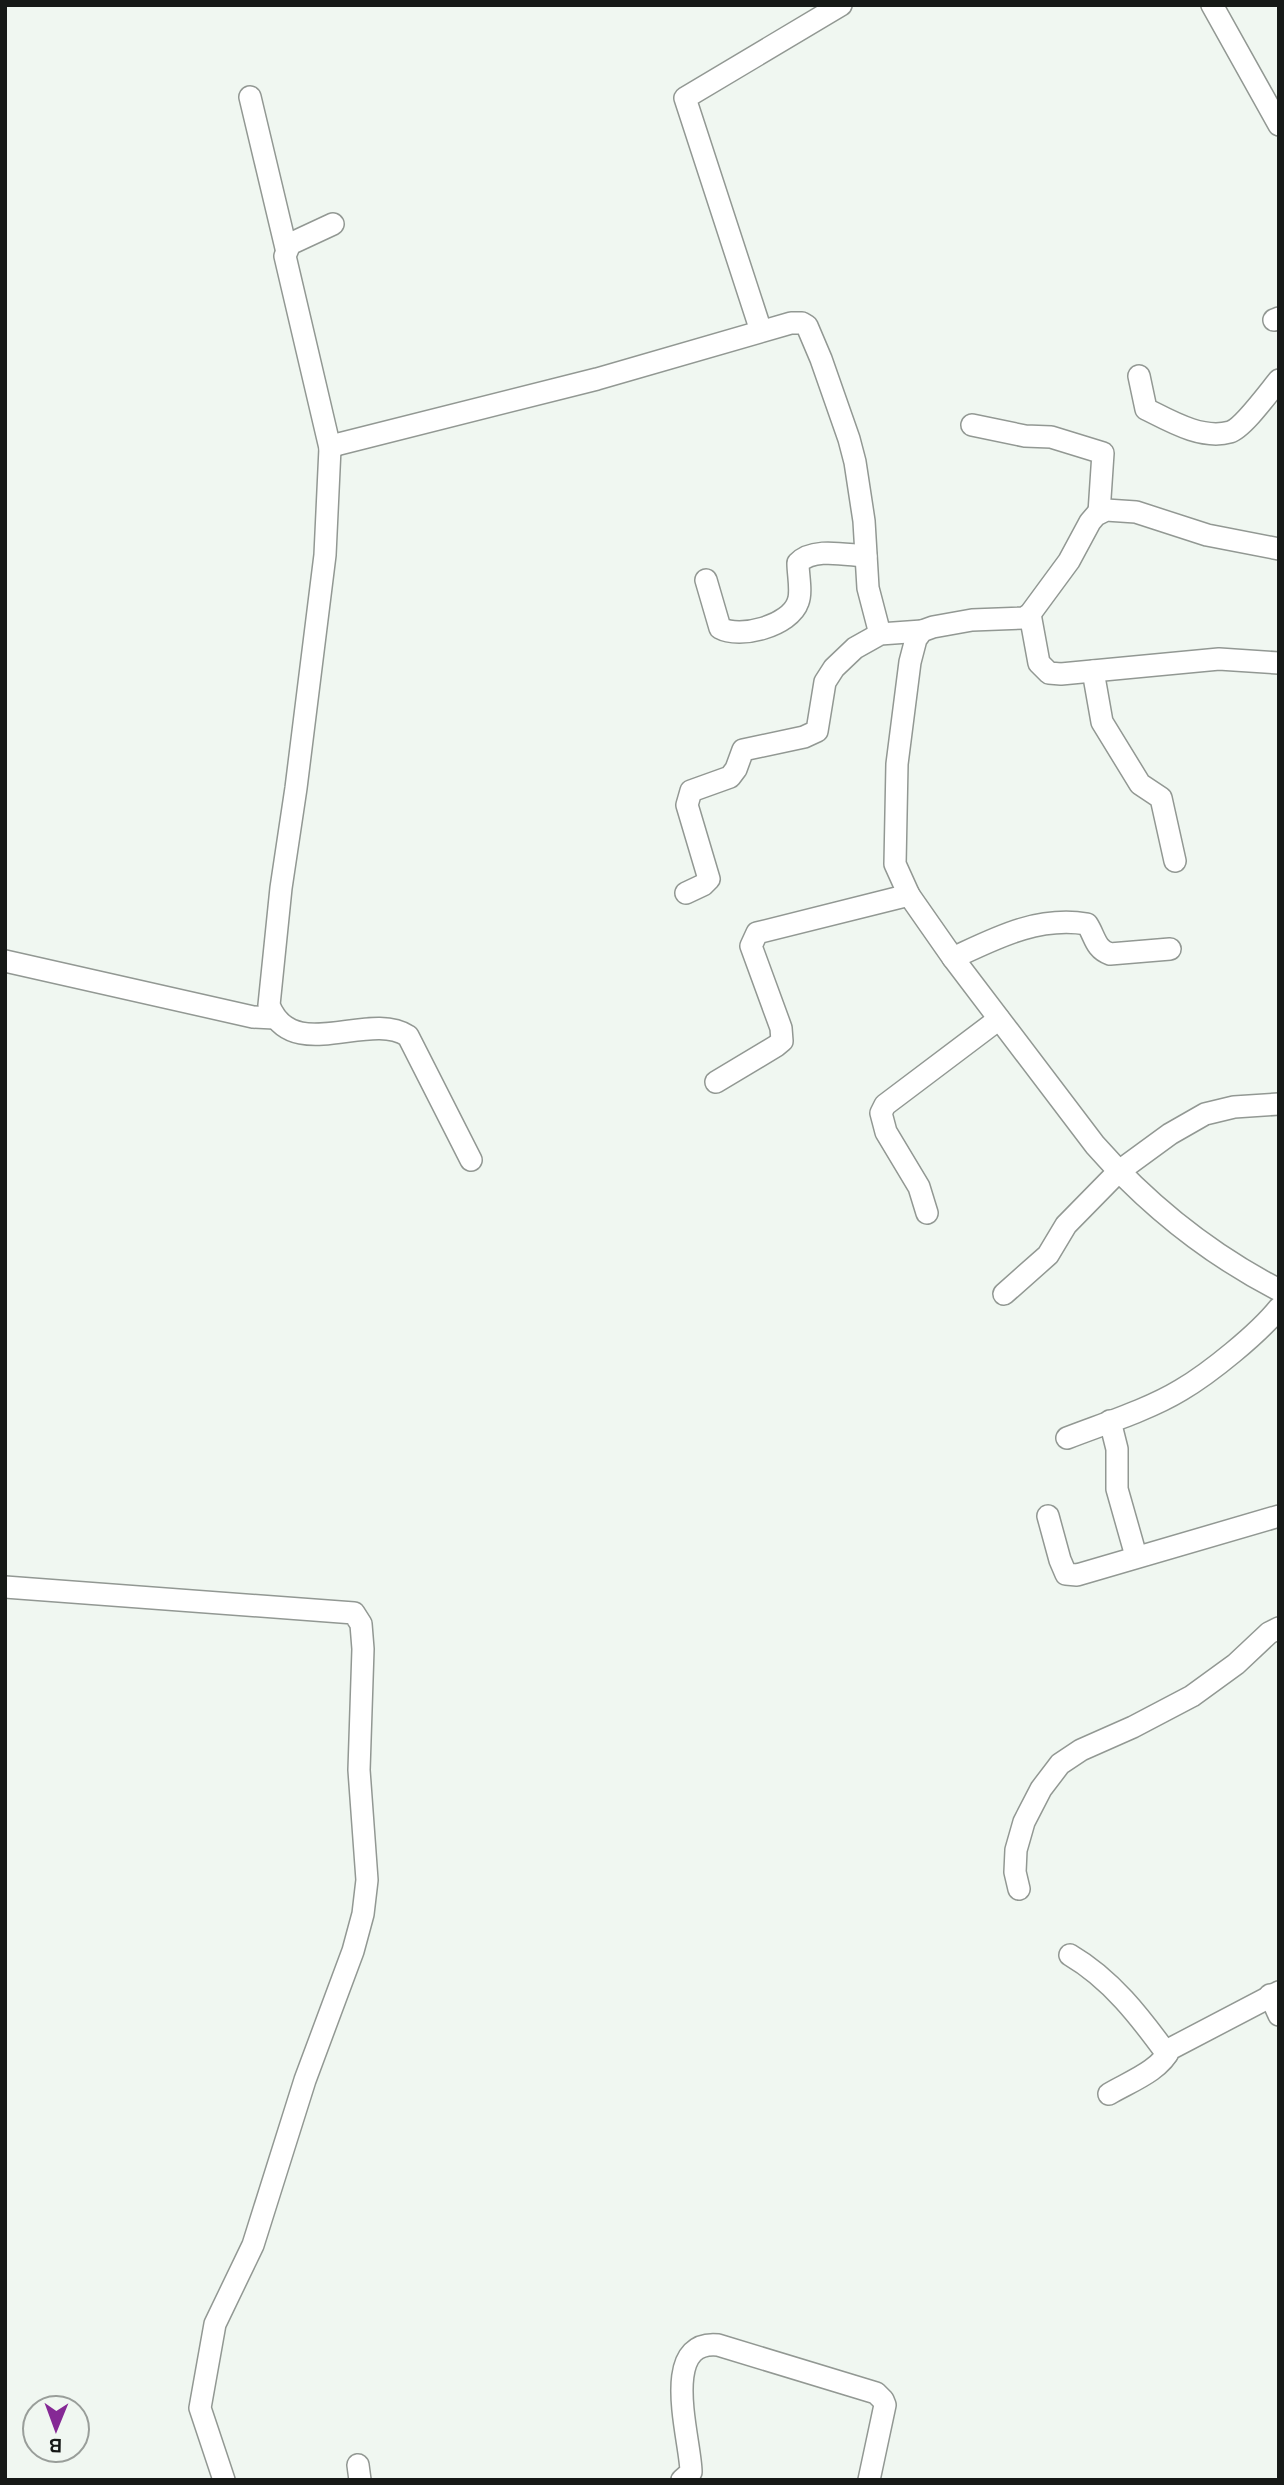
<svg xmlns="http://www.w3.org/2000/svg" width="1284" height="2485" font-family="Raleway,sans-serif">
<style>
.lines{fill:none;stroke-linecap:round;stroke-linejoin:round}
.minor-casing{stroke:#929893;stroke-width:24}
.minor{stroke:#fff;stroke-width:21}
</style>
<rect width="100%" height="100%" fill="#f0f7f1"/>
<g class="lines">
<defs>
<g id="minor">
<polyline points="1212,5 1279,125"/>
<polyline points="250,97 286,248"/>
<polyline points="1274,320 1279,318"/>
<polyline points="761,331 685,98 841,5"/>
<path d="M 1139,376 L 1146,409 C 1170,421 1202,440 1230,432 C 1243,428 1269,392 1279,380"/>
<polyline points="972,425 1025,436 1051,437 1103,453 1099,513"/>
<polyline points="330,448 285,256 290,244 333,224"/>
<path d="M 1279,549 L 1207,535 L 1136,512 L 1106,510 L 1096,515 L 1090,522 L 1069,561 L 1030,614 L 1024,618 L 972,620 L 933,627 L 922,631 L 916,639 L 910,662 L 897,764 L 895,864 L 909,895 L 953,958 L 1095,1145 C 1147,1204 1209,1254 1279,1290"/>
<path d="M 706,580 L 720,628 C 740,639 790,626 798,602 C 802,592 798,575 798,563 C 813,547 846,555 866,556"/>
<polyline points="1030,614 1039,663 1049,673 1061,674 1219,659 1279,663"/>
<polyline points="1093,671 1102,722 1140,784 1161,798 1175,861"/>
<polyline points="686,893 703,885 709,879 687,805 691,791 730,777 736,769 743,750 804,737 817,731 825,682 834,668 855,648 880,634 922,631"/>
<path d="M 953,958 C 996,938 1037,916 1087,924 C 1095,936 1095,949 1110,954 L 1170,949"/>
<polyline points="5,961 253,1017 274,1018"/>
<polyline points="716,1082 776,1046 782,1041 781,1028 751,946 757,933 909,895"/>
<path d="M 471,1160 L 408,1036 C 369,1010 292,1065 269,1005 L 281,888 L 296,788 L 325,555 L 330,448 L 339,444 L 597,379 L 791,323 L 802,323 L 807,326 L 821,359 L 849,439 L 855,462 L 864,521 L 868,588 L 880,634"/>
<polyline points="927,1213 919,1187 886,1132 881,1113 885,1105 999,1019"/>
<polyline points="1004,1294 1048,1255 1066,1225 1118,1172 1170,1134 1205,1114 1234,1107 1279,1104"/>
<polyline points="1110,1421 1117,1449 1117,1489 1136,1556"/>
<path d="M 1067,1438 C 1103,1424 1148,1410 1181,1390 C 1210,1373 1258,1334 1279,1308"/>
<polyline points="1048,1516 1060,1560 1066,1574 1077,1575 1279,1516"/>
<polyline points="5,1587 354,1613 361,1624 363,1649 359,1770 367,1880 363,1914 353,1951 305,2080 253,2245 215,2324 200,2408 224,2480"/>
<polyline points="1019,1889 1015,1872 1016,1850 1024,1822 1041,1789 1060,1764 1081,1750 1133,1727 1192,1696 1236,1664 1269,1633 1279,1628"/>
<path d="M 1070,1955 C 1111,1979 1140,2017 1167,2054"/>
<polyline points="1270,1995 1279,2015"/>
<path d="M 1109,2094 C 1129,2082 1160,2071 1170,2049 L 1279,1992"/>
<polyline points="358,2465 360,2480"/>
<path d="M 682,2480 L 691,2472 C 691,2441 658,2339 718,2345 L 876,2393 L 883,2400 L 885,2405 L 869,2480"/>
</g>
</defs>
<use href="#minor" class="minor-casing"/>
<use href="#minor" class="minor"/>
</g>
<rect width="1284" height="2485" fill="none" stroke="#161917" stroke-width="14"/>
<g transform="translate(56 2429) rotate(181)"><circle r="33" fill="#f0f7f1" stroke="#999e9a" stroke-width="2"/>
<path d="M0-5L12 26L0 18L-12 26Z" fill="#852995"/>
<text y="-10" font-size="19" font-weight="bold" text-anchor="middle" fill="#161917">B</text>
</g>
</svg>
